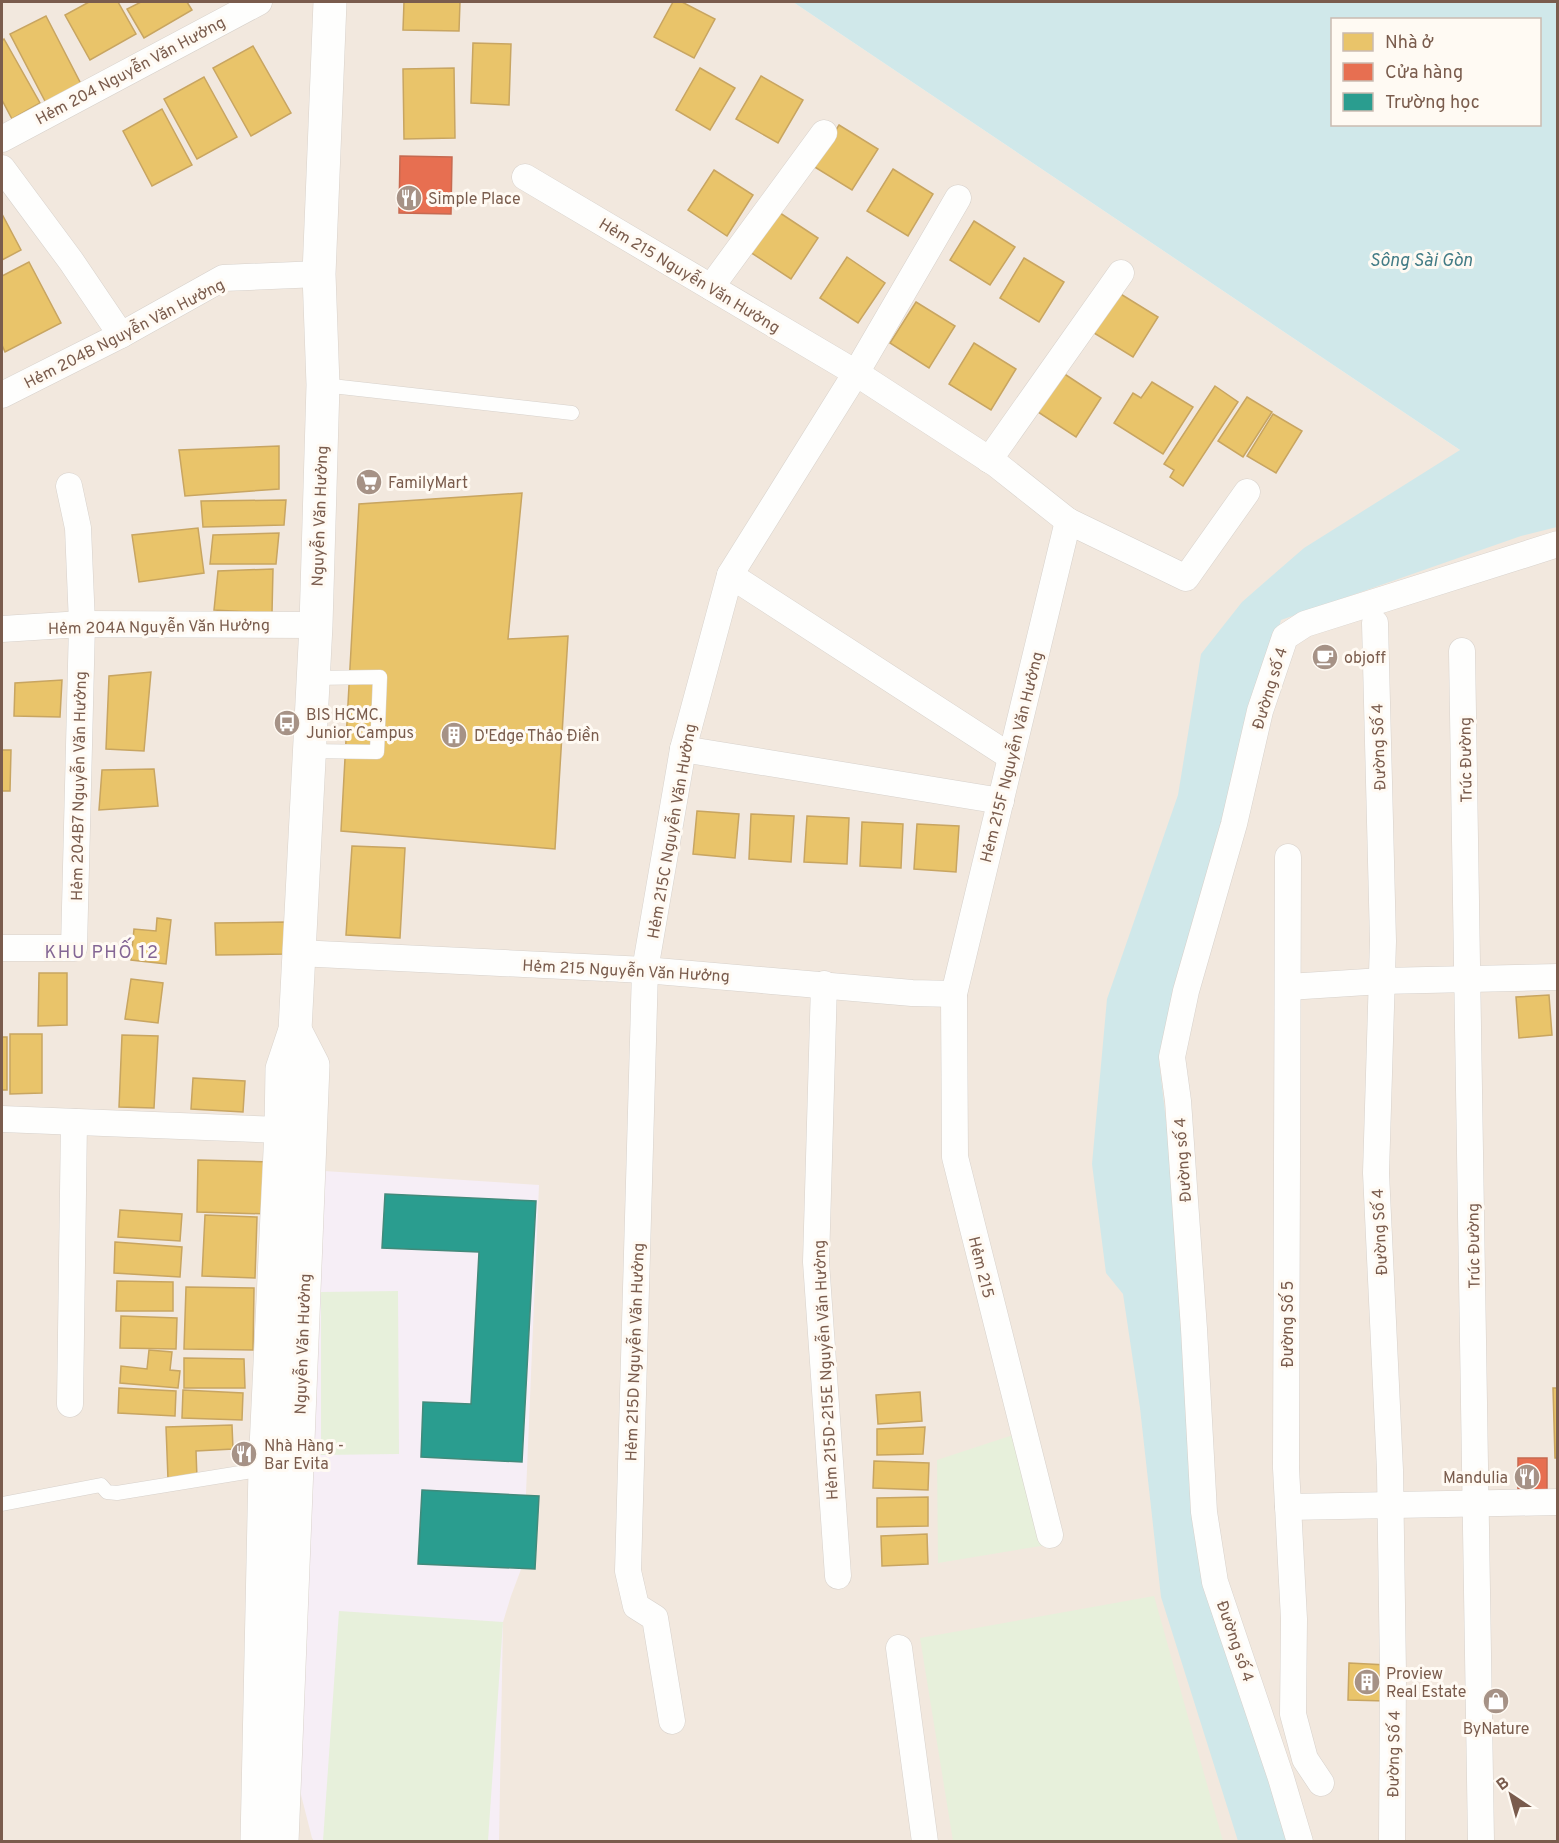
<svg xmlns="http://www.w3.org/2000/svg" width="1559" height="1843" font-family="Overpass,sans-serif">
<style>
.residential{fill:#f2e8de}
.education{fill:#f6eef6}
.green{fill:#e7f0db}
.water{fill:#d0e8ea;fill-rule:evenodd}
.homes{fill:#e9c46a;stroke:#c8a561;stroke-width:1.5}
.shops{fill:#e76f51;stroke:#c66950;stroke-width:1.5}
.schools{fill:#2a9d8f;stroke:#428a7b;stroke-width:1.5}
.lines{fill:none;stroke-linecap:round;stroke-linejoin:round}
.service-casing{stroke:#d7d1cb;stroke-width:15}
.minor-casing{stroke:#d7d1cb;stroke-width:27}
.secondary-casing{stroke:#d9d2cb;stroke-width:34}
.service{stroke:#fefefd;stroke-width:14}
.minor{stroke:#fefefd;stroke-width:26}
.secondary{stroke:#fefefd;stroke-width:33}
.labels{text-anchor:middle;stroke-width:6;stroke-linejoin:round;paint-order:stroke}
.street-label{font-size:16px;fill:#7a5c4d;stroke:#fffaf3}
.poi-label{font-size:16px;fill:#7a5c4d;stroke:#fffaf3;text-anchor:start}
.water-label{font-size:18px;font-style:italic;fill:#437c86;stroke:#fffaf3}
.neighbourhood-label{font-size:18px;letter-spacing:1.5px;fill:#846695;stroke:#fffaf3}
</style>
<rect width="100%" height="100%" fill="#f9f5f0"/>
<polygon class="residential" points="2,2 793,2 1460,450 1557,470 1557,1841 2,1842"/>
<polygon class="education" points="324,1171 539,1185 523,1564 511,1596 503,1622 499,1841 314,1841 312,1838 299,1787"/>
<g class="green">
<polygon points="398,1291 399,1454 321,1455 321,1292"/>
<polygon points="1016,1434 1047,1545 938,1563 937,1460"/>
<polygon points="1154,1596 1223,1841 953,1841 920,1638"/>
<polygon points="339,1611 503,1622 488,1841 323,1841"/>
</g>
<path class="water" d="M 793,2 L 1557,2 L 1557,527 L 1521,536 L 1281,620 L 1159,1061 L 1172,1172 L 1193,1513 L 1293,1841 L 1238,1841 L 1161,1597 L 1140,1408 L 1123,1294 L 1106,1273 L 1092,1164 L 1107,999 L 1178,795 L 1201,654 L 1242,602 L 1304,548 L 1460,450 ZM 1332,20 L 1540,20 L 1540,124 L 1332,124 Z"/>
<g class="homes">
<polygon points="89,2 118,2 136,34 90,60 65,15"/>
<polygon points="141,2 187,2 192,10 144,38 127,9"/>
<polygon points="404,2 460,2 459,31 403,30"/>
<polygon points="673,2 682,2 715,19 694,58 654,37"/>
<polygon points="46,16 81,84 46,103 10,34"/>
<polygon points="4,39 40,103 12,119 2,100 2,41"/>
<polygon points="473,43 511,44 509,105 471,103"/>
<polygon points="253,46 291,113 251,136 213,68"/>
<polygon points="454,68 455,138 404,139 403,69"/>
<polygon points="700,68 735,88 710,130 676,110"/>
<polygon points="761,76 803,100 778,143 736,119"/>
<polygon points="204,77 237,137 197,159 164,99"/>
<polygon points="162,109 192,165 152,186 123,131"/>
<polygon points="839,125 878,149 852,190 813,166"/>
<polygon points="893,169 933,194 908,236 867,211"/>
<polygon points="714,170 753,195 727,236 688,210"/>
<polygon points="777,211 818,238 791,279 750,252"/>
<polygon points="2,214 21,250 2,260"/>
<polygon points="974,221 1015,247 990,285 950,260"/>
<polygon points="847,257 885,283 858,323 820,298"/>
<polygon points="1024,258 1064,282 1039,322 1000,298"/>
<polygon points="29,262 61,323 5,352 2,345 2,276"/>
<polygon points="1119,293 1158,317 1133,357 1094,333"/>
<polygon points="916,302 955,326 929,368 890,343"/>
<polygon points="974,343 1016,369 991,410 949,384"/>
<polygon points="1063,373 1101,398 1076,437 1038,412"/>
<polygon points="1152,382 1193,407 1163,454 1114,423 1133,393 1141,398"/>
<polygon points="1215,386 1238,402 1183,486 1170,477 1174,470 1164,464"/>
<polygon points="1247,397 1272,412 1243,457 1218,441"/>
<polygon points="1273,414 1302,431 1276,473 1247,456"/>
<polygon points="279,446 279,489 185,496 179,450"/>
<polygon points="522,493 508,639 568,636 555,849 341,831 359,504"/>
<polygon points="286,500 284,525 203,527 201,501"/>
<polygon points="198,528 204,573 139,582 132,535"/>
<polygon points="279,533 276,564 210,564 213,535"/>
<polygon points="273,569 272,613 214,610 218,571"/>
<polygon points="151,672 144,751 106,749 109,676"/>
<polygon points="62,680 60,717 14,716 15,683"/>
<polygon points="2,750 11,750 10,791 2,791"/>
<polygon points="154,769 158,806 99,810 102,770"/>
<polygon points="697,811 739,814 735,858 693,854"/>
<polygon points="751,814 794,816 791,862 749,859"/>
<polygon points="807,816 849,818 847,864 804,862"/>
<polygon points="862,822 903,824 901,868 860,866"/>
<polygon points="917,824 959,826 956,872 914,869"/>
<polygon points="352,846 405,848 400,938 346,935"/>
<polygon points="157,918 171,920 166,964 131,960 134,929 156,931"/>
<polygon points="287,922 287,954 216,955 215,923"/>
<polygon points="39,973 67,973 67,1025 38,1026"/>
<polygon points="131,979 163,983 158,1023 125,1019"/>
<polygon points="1549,995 1552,1035 1519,1038 1516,997"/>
<polygon points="10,1034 42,1034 42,1093 10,1094"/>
<polygon points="122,1035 158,1036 154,1108 119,1107"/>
<rect x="2" y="1037" width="5" height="53"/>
<polygon points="193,1078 245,1081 243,1112 191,1109"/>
<polygon points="198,1160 271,1162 269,1214 197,1212"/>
<polygon points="120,1210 182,1214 180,1241 118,1237"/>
<polygon points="205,1215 257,1217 255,1278 202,1276"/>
<polygon points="115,1242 182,1247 180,1277 114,1273"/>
<polygon points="117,1281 173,1282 173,1311 116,1311"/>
<polygon points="186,1287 254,1288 253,1350 184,1349"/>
<polygon points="121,1316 177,1318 176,1349 120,1348"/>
<polygon points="149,1350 172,1352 170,1370 180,1371 178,1388 120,1383 121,1366 147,1369"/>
<polygon points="184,1358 244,1359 245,1388 184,1388"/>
<polygon points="119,1388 176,1391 175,1416 118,1413"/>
<polygon points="1553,1388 1558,1388 1558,1458 1555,1458"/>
<polygon points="183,1390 243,1393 242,1420 182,1418"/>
<polygon points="920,1392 922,1421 878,1424 876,1395"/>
<polygon points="232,1425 233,1449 196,1451 197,1478 168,1479 166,1427"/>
<polygon points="925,1427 923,1454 877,1455 877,1429"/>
<polygon points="874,1461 929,1463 928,1490 873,1488"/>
<polygon points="928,1497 928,1526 877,1527 877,1498"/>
<polygon points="927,1534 928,1564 882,1566 881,1536"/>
<polygon points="1349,1663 1387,1665 1386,1701 1348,1700"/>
</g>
<g class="shops">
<polygon points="400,156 452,157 451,214 399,213"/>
<polygon points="1518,1458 1547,1458 1547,1491 1518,1492"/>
</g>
<g class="schools">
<polygon points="385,1194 536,1201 522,1462 421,1457 423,1402 471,1404 479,1252 382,1248"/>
<polygon points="422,1490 539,1496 535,1569 418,1564"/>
</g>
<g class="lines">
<defs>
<g id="service">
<polyline points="323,385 572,413"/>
<polyline points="309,751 377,752 380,677 313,678"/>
<polyline points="2,1504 101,1485 107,1492 117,1493 265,1469"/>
</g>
<g id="minor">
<polyline points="2,139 259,2"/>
<polyline points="2,168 71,261 121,335"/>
<polyline points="525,177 856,373 996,464 1068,521 1186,578 1247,492"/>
<polyline points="711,287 824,133"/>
<polyline points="2,395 121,335 223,278 319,274"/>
<polyline points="989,460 1121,273"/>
<polyline points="730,575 1011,757"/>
<polyline points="1375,623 1383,941 1376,1173 1390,1470 1393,1673 1392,1842"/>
<polyline points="2,629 82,624 316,625"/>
<polyline points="1462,651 1481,1842"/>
<polyline points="683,749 1001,801"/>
<polyline points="1288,857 1286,1468 1294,1619 1293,1714 1305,1759 1321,1783"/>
<polyline points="2,948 74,948 82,624 78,528 69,486"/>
<polyline points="298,953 645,970 912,993 954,994"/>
<polyline points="824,984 816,1262 838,1576"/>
<polyline points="1288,987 1382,981 1558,977"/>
<polyline points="2,1119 281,1130"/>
<polyline points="70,1404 74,1122"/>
<polyline points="1288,1507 1558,1502"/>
<polyline points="1050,1535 955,1157 954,994 1068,521"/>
<polyline points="899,1648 925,1842"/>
<polyline points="672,1721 655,1618 636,1606 628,1571 645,970 683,749 730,575 856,373 958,198"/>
<polyline points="1300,1842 1281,1778 1215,1582 1204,1512 1194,1329 1178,1101 1172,1057 1186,991 1234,824 1260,711 1285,637 1305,624 1558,544"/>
</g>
<g id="secondary">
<polyline points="257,1842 265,1469 281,1130 282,1069 295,1030 316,625 323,385 319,274 330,2"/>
<polyline points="282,1842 313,1065 295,1030"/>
</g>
</defs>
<use href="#service" class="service-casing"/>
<use href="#minor" class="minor-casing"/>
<use href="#secondary" class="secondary-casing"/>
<use href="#service" class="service"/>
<use href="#minor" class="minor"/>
<use href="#secondary" class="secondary"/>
</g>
<defs>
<symbol id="restaurant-disc" viewBox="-11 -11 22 22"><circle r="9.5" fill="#a69286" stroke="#fffaf3"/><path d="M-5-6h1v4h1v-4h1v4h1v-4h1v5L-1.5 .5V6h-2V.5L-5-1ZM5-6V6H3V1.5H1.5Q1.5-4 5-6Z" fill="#fff"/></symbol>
<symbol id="supermarket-disc" viewBox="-11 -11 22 22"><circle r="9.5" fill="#a69286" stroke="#fffaf3"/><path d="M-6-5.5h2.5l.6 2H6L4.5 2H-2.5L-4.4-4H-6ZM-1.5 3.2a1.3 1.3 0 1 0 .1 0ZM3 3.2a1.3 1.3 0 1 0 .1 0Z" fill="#fff"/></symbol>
<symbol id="cafe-disc" viewBox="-11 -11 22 22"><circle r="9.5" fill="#a69286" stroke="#fffaf3"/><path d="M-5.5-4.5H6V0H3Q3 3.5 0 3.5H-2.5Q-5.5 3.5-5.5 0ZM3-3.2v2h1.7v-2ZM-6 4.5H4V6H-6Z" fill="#fff"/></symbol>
<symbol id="bus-disc" viewBox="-11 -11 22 22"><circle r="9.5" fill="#a69286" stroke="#fffaf3"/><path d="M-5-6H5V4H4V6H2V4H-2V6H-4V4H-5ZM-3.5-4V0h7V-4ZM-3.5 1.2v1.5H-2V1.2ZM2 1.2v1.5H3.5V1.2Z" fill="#fff"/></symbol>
<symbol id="building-disc" viewBox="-11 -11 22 22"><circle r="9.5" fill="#a69286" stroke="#fffaf3"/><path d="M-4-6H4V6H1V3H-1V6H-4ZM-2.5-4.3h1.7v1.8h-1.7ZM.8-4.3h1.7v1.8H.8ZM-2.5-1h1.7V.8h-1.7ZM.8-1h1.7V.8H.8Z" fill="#fff"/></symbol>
<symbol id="shop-disc" viewBox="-11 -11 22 22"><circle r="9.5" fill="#a69286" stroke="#fffaf3"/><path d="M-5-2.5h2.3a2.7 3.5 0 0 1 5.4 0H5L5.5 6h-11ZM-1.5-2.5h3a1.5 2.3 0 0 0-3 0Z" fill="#fff"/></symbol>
</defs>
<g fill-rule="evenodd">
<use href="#restaurant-disc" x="394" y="183" width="30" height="30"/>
<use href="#supermarket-disc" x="354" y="467" width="30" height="30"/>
<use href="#cafe-disc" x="1310" y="642" width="30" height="30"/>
<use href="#bus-disc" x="272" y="708" width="30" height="30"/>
<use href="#building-disc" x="439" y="720" width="30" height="30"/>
<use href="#restaurant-disc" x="229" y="1439" width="30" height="30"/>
<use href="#restaurant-disc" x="1512" y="1462" width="30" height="30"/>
<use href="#building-disc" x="1352" y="1667" width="30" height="30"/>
<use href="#shop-disc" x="1481" y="1686" width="30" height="30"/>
</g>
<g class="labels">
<g class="street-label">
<text transform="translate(130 70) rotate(-28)" y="6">Hẻm 204 Nguyễn Văn Hưởng</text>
<text transform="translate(690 275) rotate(31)" y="6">Hẻm 215 Nguyễn Văn Hưởng</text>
<text transform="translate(124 333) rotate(-27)" y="6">Hẻm 204B Nguyễn Văn Hưởng</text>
<text transform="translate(319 516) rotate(-88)" y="6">Nguyễn Văn Hưởng</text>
<text transform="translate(159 626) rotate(-1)" y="6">Hẻm 204A Nguyễn Văn Hưởng</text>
<text transform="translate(1269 688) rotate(-73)" y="6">Đường số 4</text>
<text transform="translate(1378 747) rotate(-92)" y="6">Đường Số 4</text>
<text transform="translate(1011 757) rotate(-76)" y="6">Hẻm 215F Nguyễn Văn Hưởng</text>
<text transform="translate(1465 760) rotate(-91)" y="6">Trúc Đường</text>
<text transform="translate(78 786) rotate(-89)" y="6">Hẻm 204B7 Nguyễn Văn Hưởng</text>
<text transform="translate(671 831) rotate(-80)" y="6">Hẻm 215C Nguyễn Văn Hưởng</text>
<text transform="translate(626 970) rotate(3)" y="6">Hẻm 215 Nguyễn Văn Hưởng</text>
<text transform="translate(1182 1160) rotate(-94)" y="6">Đường số 4</text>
<text transform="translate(1379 1232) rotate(-93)" y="6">Đường Số 4</text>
<text transform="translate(1473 1246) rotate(-91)" y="6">Trúc Đường</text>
<text transform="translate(982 1267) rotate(76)" y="6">Hẻm 215</text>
<text transform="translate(1287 1324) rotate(-90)" y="6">Đường Số 5</text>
<text transform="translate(302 1344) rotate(-88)" y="6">Nguyễn Văn Hưởng</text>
<text transform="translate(634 1352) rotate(-88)" y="6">Hẻm 215D Nguyễn Văn Hưởng</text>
<text transform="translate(825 1370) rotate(-93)" y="6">Hẻm 215D-215E Nguyễn Văn Hưởng</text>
<text transform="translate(1236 1641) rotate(71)" y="6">Đường số 4</text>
<text transform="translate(1393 1754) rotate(-89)" y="6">Đường Số 4</text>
</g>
<g class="poi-label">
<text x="428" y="204">Simple Place</text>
<text x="388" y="488">FamilyMart</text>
<text x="1344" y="663">objoff</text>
<text x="306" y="720">BIS HCMC,<tspan x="306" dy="18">Junior Campus</tspan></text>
<text x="474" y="741">D'Edge Thảo Điền</text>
<text x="264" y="1451">Nhà Hàng -<tspan x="264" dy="18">Bar Evita</tspan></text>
<text x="1508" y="1483" text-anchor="end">Mandulia</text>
<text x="1386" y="1679">Proview<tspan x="1386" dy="18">Real Estate</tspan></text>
<text x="1496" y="1734" text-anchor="middle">ByNature</text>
</g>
<g class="water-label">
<text x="1421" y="266">Sông Sài Gòn</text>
</g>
<g class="neighbourhood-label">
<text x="102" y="958">KHU PHỐ 12</text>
</g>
</g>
<rect width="1559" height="1843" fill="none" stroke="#7a5c4d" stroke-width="6"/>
<rect x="1331" y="18" width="210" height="108" fill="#fffaf3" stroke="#cabbb1" stroke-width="1.5"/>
<rect x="1343" y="33" width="30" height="18" fill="#e9c46a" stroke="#cabbb1" stroke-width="1.5"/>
<text x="1385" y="48" font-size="18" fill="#7a5c4d">Nhà ở</text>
<rect x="1343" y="63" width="30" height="18" fill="#e76f51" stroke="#cabbb1" stroke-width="1.5"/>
<text x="1385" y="78" font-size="18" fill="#7a5c4d">Cửa hàng</text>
<rect x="1343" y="93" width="30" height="18" fill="#2a9d8f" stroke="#cabbb1" stroke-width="1.5"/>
<text x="1385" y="108" font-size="18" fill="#7a5c4d">Trường học</text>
<g transform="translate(1511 1795) rotate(324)" stroke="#fffaf3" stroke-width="4.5" paint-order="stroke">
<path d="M0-4.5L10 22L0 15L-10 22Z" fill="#7a5c4d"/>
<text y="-9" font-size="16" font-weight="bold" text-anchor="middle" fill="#7a5c4d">B</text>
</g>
</svg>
